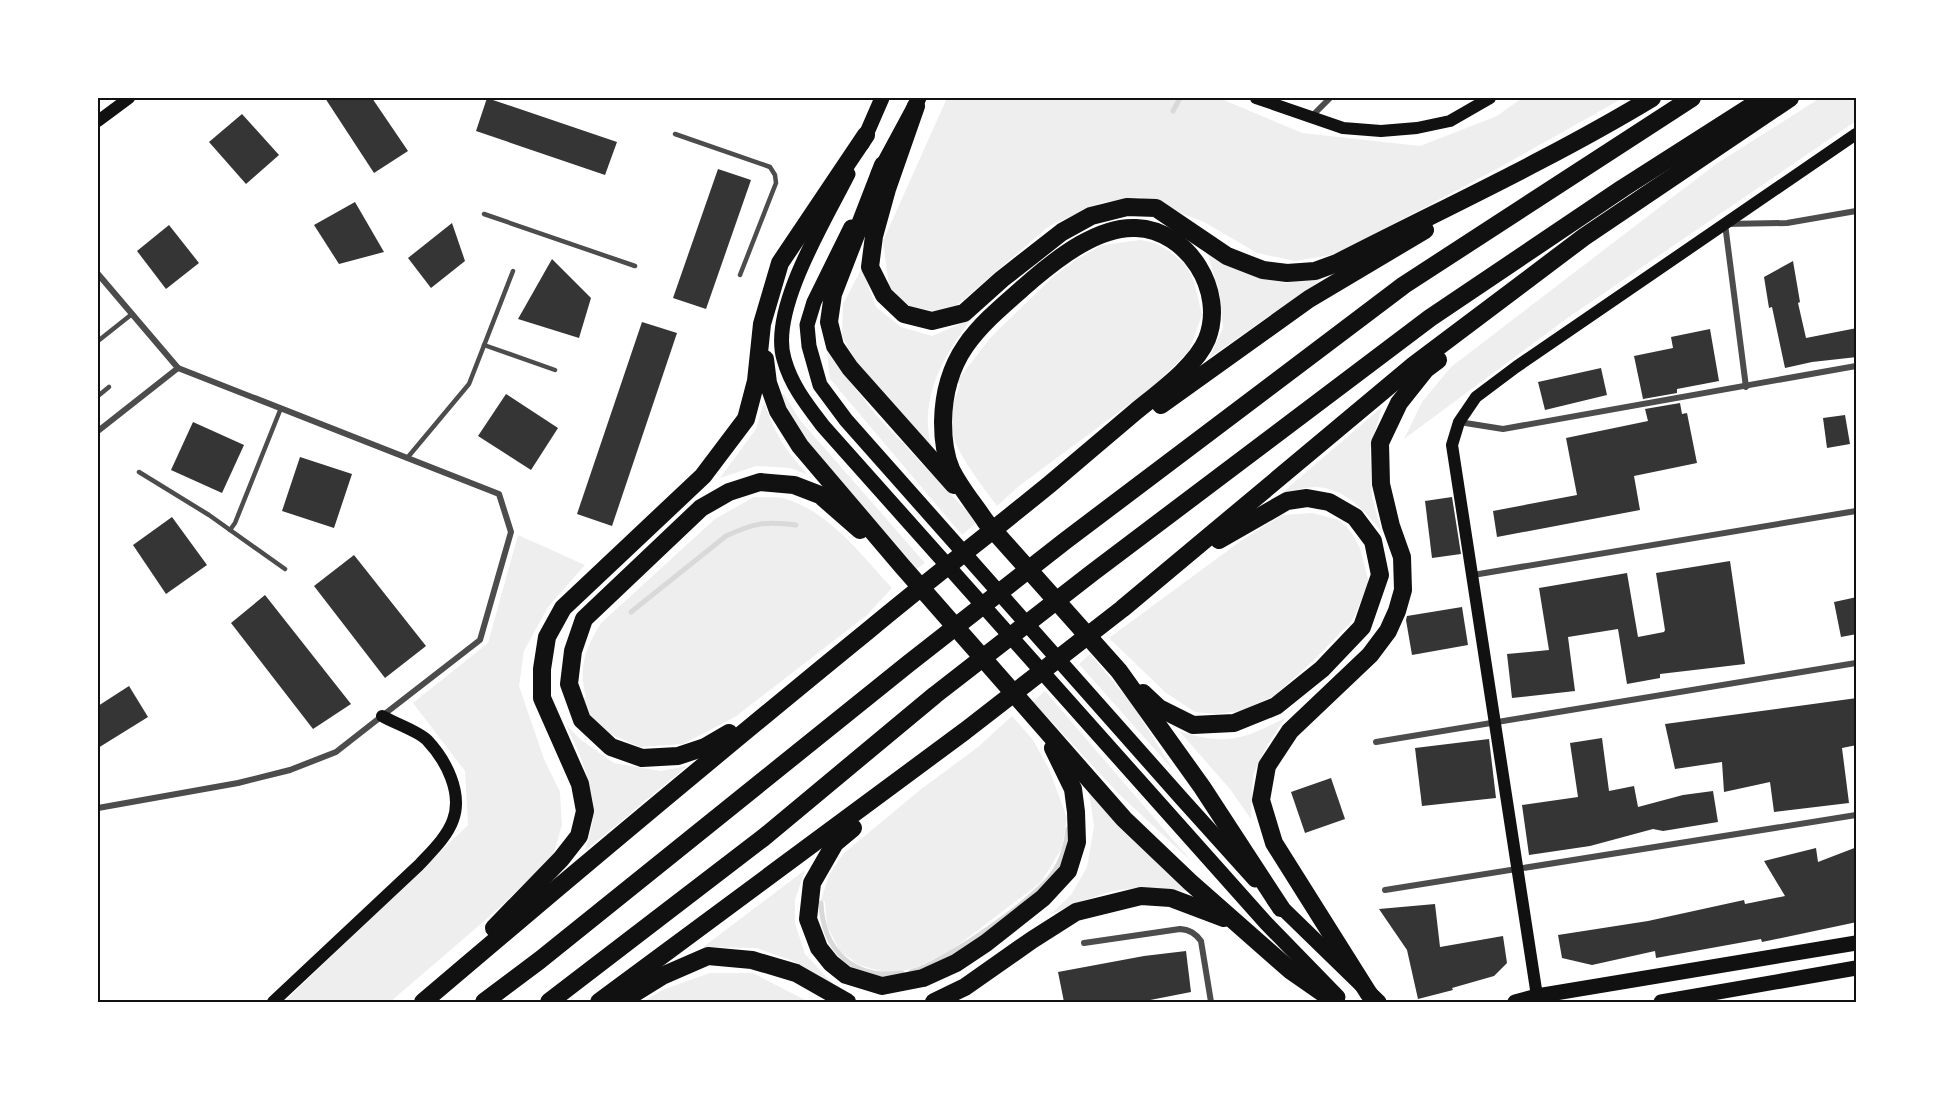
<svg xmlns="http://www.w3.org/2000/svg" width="1954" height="1100" font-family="Commissioner,sans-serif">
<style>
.green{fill:#eee}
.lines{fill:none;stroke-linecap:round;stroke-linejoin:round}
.stream{stroke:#d9d9d9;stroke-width:5}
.building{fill:#353535}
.service{stroke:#4c4c4c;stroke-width:4.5}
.minor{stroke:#4c4c4c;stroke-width:6}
.secondary{stroke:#111;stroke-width:12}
.primary{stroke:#111;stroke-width:15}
.motorway{stroke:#111;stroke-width:18}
.neatline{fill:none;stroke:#111;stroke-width:2}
</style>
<rect width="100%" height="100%" fill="#fff"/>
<g class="green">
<polygon points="947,98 1219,98 1302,133 1420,146 1497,116 1522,98 1623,98 1504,165 1337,254 1295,261 1257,253 1204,222 1139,197 1101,203 1049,226 955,307 934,311 911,307 890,293 883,241"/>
<polygon points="1820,98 1856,98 1856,121 1569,317 1404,439 1422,402 1451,367 1716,164"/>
<path d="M 1141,240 L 1155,243 L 1169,251 L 1185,264 L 1194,281 L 1202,315 L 1189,351 L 1155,385 L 1019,486 L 997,506 C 982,485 950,447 950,420 C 950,409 957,395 960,384 L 956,382 L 992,336 L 1055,275 L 1079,258 L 1103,245 Z"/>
<polygon points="1207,251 1257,277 1286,283 1328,275 1209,358 1223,328 1220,296"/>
<path d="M 862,268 L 876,307 L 901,327 L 932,336 L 971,319 C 950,348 930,378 928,416 C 927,426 930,438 931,449 L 857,363 L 842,336 L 843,304 Z"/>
<polygon points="827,352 876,415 977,522 962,535 830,379"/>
<polygon points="784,394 799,419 925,563 915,570 793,426 778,396"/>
<path d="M 764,402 C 776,436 784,448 808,475 L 790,468 L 756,466 L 720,478 L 756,429 Z"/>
<path d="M 1382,407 L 1370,449 L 1372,498 L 1382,532 C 1365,511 1345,488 1316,487 C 1305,487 1293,491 1282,493 Z"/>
<path d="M 754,497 C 764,498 776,496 786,499 C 831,513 861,555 892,588 L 867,615 L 735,717 L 683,744 L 640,747 L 610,734 L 590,715 L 582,699 L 586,697 C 578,667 585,649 601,623 L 715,519 Z"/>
<polygon points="1312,513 1339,520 1351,532 1360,548 1369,583 1352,621 1314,660 1274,696 1241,711 1216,714 1195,712 1166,693 1109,638 1242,540 1282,515"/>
<polygon points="518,535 585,565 548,607 524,651 519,686 544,759 560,792 562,825 553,856 497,910 390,1002 284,1002 468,825 465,771 413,703 488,643"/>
<polygon points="1090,654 1132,704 1174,771 1079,664"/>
<polygon points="1045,691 1192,862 1120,795 1033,702"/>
<polygon points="1012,716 1033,740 1049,769 1067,818 1062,848 1041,882 949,952 912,969 888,973 859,965 840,951 827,926 825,902 821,900 829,875 843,854 920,790 978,747"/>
<path d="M 1285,718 L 1267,746 L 1253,774 L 1251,819 L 1230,789 L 1179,731 C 1226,746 1242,740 1285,718 Z"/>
<path d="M 566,725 L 581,740 L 614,763 L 661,771 L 687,766 L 585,851 C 589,836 595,820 593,805 C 590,777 578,749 566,725 Z"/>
<path d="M 1089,792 L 1194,892 C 1172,890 1149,886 1127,889 C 1101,892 1076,904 1051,914 L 1071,895 L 1087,867 L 1094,826 Z"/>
<polygon points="805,870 795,900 795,923 805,954 834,985 793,961 756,948 703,947"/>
<polygon points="710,973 753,973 809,1002 643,1002 662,990"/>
</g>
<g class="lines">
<g class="stream">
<polyline points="1173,111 1180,98"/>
<path d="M 631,612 L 726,536 C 754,523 765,521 796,525"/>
<path d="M 821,903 C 823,950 853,980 902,973"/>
<path d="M 911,972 C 944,963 1035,900 1054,872 C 1062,860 1067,843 1068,829"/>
</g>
</g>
<g class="building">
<polygon points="325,98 372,98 408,151 374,173"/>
<polygon points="487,98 617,142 605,175 476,131"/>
<polygon points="242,114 279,155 246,184 209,142"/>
<polygon points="718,169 751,180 706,309 673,298"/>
<polygon points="355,202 384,252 339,264 314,225"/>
<polygon points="452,223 465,261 431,288 408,258"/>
<polygon points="169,225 199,263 166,289 137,251"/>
<polygon points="552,259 591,298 579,338 518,319"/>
<polygon points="1793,261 1800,302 1798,303 1806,338 1857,328 1857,357 1812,362 1785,368 1772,307 1769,308 1764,277"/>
<polygon points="642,322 677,333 612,526 577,514"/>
<polygon points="1710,329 1719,381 1677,389 1677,393 1643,399 1634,356 1673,348 1671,337"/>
<polygon points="1601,368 1607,395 1545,410 1538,382"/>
<polygon points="506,394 558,428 531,470 478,436"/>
<polygon points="1680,403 1682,414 1687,413 1697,463 1634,476 1640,510 1497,537 1493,511 1577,495 1566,438 1648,421 1645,409"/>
<polygon points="1845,415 1850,444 1827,448 1823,418"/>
<polygon points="193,422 244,445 222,493 171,470"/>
<polygon points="300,457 352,474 334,528 282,511"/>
<polygon points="1452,497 1461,554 1432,558 1425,501"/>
<polygon points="172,517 207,565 166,594 133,545"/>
<polygon points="354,555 426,646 385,678 314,586"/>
<polygon points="1730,561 1745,664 1660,674 1660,678 1627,684 1618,629 1568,637 1575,691 1512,698 1507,654 1549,650 1539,588 1627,573 1638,637 1664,632 1665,630 1656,573"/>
<polygon points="265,595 351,704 313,729 231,623"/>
<polygon points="1857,597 1857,634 1841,637 1834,602"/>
<polygon points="1462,607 1468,645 1412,655 1406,620 1407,616"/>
<polygon points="129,686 148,717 98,748 98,706"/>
<polygon points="1857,698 1857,745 1842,748 1849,803 1774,812 1770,782 1724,792 1722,762 1675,769 1665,724"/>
<polygon points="1602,738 1609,791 1634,786 1638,807 1683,795 1713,791 1718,822 1663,831 1653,829 1590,846 1529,855 1522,805 1578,797 1570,743"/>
<polygon points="1489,739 1496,798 1422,806 1415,748"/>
<polygon points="1331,778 1345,819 1305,833 1291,792"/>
<polygon points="1857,847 1857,922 1762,942 1761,939 1656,958 1655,951 1592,965 1562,958 1558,935 1648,921 1744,900 1745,904 1785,896 1764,861 1816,848 1818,862"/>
<polygon points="1435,904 1440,947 1503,936 1507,963 1494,976 1452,988 1453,990 1418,999 1407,950 1379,909"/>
<polygon points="1186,951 1191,992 1140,1002 1064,1002 1058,972 1144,956"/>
</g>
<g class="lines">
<g class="service">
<polyline points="675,134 770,167 775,175 776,183 740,275"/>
<polyline points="484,214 635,266"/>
<polyline points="98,341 132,314"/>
<polyline points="484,345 555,370"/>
<polyline points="98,396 109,387"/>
<polyline points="408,457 469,384 513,271"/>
<polyline points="139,472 209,515 285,569"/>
<polyline points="230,530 235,523 281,408"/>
</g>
<g class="minor">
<polyline points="1312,116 1330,98"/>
<polyline points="98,274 178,368 499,494 511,532 480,640 382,716 336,752 290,770 238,783 98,808"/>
<polyline points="1746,387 1725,224 1787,223 1856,211"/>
<polyline points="1459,422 1503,429 1856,366"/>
<polyline points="98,431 178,368"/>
<polyline points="1473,575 1856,511"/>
<polyline points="1376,742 1856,663"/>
<polyline points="1385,890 1856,815"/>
<path d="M 1084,943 L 1180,929 C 1190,930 1195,933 1201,941 L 1211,1002"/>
</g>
<g class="secondary">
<polyline points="1256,98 1343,128 1381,131 1417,128 1450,121 1490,98"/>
<polyline points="98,121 129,98"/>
<polyline points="1537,996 1452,445 1459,422 1476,397 1516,367 1856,134"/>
<path d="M 273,1002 L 419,865 C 431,852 447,837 453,820 C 463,793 446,760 427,740 C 418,731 394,723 382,716"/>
</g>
<g class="primary">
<polyline points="862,144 882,98"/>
<path d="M 848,174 C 826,218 769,310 784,359 C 791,385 807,405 823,426 L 1266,923 L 1338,997"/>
<polyline points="878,174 919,98"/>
<polyline points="851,227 814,302 807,325 809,346 820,385 846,420 1182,799 1255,880"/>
<polyline points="1274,900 1379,1002"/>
<polyline points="1515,1002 1537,996 1856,943"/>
<polyline points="1661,1002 1856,968"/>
</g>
<g class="motorway">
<path d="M 916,106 L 887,189 L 874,236 L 870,267 L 884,295 L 904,314 L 932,321 L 964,313 L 1002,279 L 1062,232 L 1091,216 L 1127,207 L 1156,208 L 1227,256 L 1263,270 L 1287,273 L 1315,271 L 1337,263 C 1442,209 1551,159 1652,98"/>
<polyline points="883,165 833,294 829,322 835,346 850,368 954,485"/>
<polyline points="765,359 768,383 778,411 800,446 902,566 1124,819 1190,882 1290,970 1336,1002"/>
<polyline points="1161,405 1309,299 1425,230"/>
<polyline points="986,522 1119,671 1202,787 1281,908"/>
<polyline points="1143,693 1159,708 1193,725 1234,723 1276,706 1322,669 1362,627 1380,575 1373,541 1355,517 1329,502 1307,498 1287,501 1219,540"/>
<polyline points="729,733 705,747 678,756 642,758 611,747 582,720 569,684 573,651 584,619 701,508 729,492 760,482 794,485 820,495 860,530"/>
<polyline points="853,828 835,843 812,883 808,919 819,948 831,963 846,975 882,986 923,978 956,963 986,943 1043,898 1068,871 1077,842 1076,812 1073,789 1053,748"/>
<polyline points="494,928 561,859 579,836 585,811 580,784 542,698 542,669 547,637 563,608 703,476 746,419 756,381 762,324 780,263 866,135"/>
<polyline points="1369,994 1274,843 1261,800 1267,766 1290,731 1370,655 1388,631 1397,611 1403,590 1402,557 1391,526 1381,484 1380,443 1399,403 1426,369 1438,360"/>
<path d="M 423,1002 C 571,876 719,752 870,629 C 929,580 990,533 1050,484 C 1078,460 1107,436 1135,412 C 1158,393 1196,366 1207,339 C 1226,291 1188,230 1136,228 C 1099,226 1059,257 1032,280 C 982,324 944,351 943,422 C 943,438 945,455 951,469 C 960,488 975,505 986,522"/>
<polyline points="484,1002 540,960 908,664 1065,541 1404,285 1692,98"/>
<polyline points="549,1002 763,838 935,695 1092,573 1430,318 1623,188 1764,98"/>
<polyline points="599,1002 965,731 1122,609 1414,365 1584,237 1790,98"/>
<polyline points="620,1002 662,976 708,956 752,960 796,973 847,1002"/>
<polyline points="934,1002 965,987 1032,940 1076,912 1141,896 1171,898 1224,918"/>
</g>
</g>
<rect width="1954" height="1100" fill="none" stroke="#ffffff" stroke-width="198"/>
<rect x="99" y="99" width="1756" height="902" class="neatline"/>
</svg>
